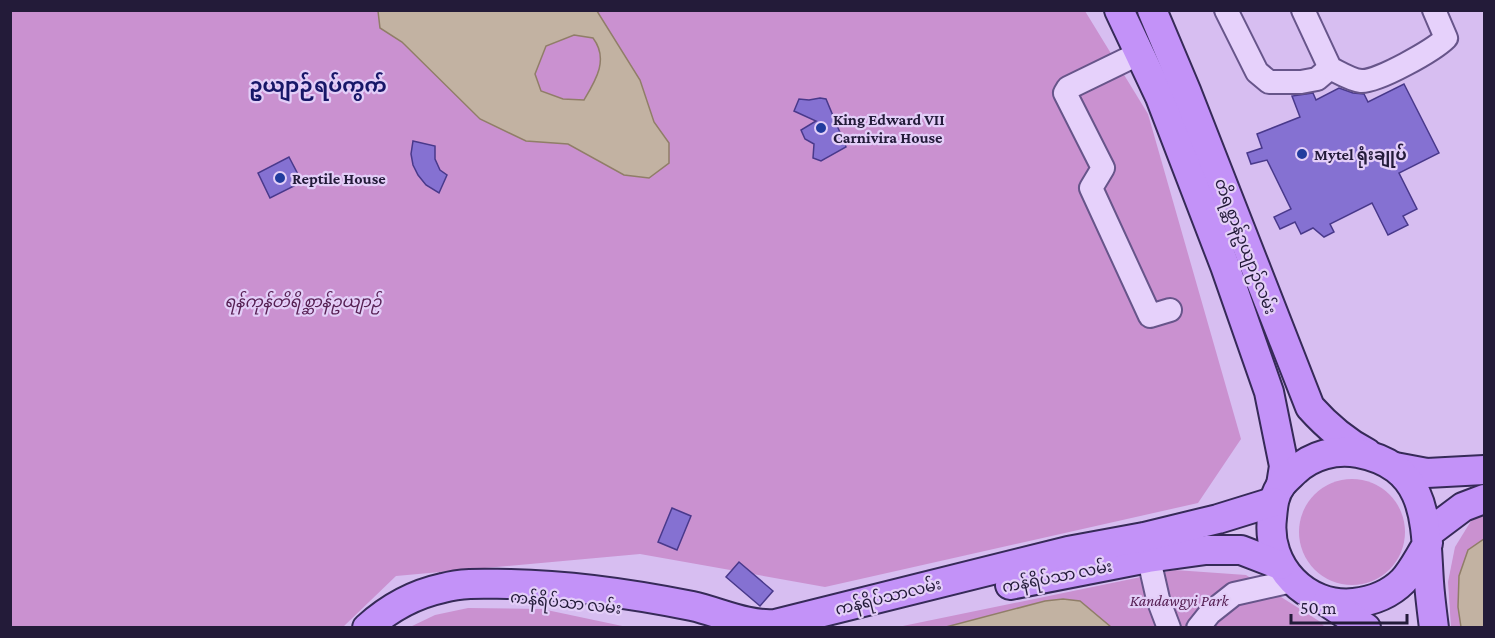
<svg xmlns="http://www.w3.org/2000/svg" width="1495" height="638" font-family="'Crimson Pro','Noto Sans Myanmar',serif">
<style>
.green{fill:#ca91d0}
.water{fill:#c2b2a2;stroke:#907e68;stroke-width:1.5;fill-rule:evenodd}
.building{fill:#8571d2;stroke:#49398b;stroke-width:1.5}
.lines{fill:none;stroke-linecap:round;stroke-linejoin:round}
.minor-casing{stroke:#67558a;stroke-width:26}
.major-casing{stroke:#362a58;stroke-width:32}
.minor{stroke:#e6d1fb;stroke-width:22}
.major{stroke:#c392f8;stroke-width:28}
.poi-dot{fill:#213c9e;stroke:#e3cef8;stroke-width:2}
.labels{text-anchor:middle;stroke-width:4.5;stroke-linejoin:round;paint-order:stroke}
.poi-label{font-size:16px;font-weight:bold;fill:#231b39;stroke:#e3cef8;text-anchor:start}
.street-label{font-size:16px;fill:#231b39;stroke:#e3cef8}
.park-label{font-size:16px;font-style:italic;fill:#572054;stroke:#e3cef8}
.quarter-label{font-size:20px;font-weight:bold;fill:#171768;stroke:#e3cef8}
</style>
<rect width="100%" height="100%" fill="#d7bef1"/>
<g class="green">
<polygon points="10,11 1085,11 1148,114 1241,439 1198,503 825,587 640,554 396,576 343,627 11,627"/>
<circle cx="1352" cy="532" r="53"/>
<polygon points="1484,515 1484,627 1451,627 1448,582 1455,547 1471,521"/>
<polygon points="1175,570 1246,575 1319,621 1325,627 1111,627 1080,601 1063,599 1045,601 946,627 893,628"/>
<polygon points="468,608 542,609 627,627 410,627 435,615"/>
</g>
<g class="water">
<path d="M 378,11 L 597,11 L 640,80 L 654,122 L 669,143 L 669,163 L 649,178 L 624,175 L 568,144 L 526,141 L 480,119 L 402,42 L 380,28 ZM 574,35 L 593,38 C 609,59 596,80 584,100 L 563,99 L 541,91 L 535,74 L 546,46 Z"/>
<polygon points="1484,539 1484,627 1461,627 1458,607 1459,576 1468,550"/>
<polygon points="1063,599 1080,601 1111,627 946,627 1045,601"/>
</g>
<g class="building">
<polygon points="1404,84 1439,153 1399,173 1417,209 1403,216 1408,225 1388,235 1372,203 1330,224 1334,232 1324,237 1313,228 1301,234 1295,222 1280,229 1274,217 1291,209 1267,160 1251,164 1247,153 1262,148 1257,134 1300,117 1292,96 1313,93 1316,100 1339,88 1353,93 1364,94 1368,102"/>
<polygon points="820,98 826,99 846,147 821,161 813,158 814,144 805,139 801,130 816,121 794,111 799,99 809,100"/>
<polygon points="413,141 435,146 435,159 440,170 447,175 439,193 426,185 418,175 413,165 411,154"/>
<polygon points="289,157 302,182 270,198 258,173"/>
<polygon points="672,508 691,516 677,550 658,542"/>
<polygon points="739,562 773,591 760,606 726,577"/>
</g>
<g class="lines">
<defs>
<g id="minor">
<polyline points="1226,10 1257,72 1269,82 1301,82 1317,79 1330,68"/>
<path d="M 1303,10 L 1330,68 C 1340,73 1351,80 1361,81 C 1378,82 1434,50 1446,38 L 1434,10"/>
<polyline points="1140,53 1068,88 1065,93 1103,168 1091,188 1150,316 1170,310"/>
<polyline points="1145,542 1158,599 1169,628"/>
<polyline points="1198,628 1210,613 1234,594 1292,581"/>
</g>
<g id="major">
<polyline points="1119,10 1160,97 1225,266 1269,392 1284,466 1281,485"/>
<path d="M 1152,10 L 1187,93 L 1310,407 C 1327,426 1344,441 1367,453"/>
<polyline points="1395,467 1427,473 1484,470"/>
<polyline points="1427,534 1463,507 1484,499"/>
<path d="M 1428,543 C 1420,555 1413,570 1403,581 C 1390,594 1372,601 1354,603 C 1306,608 1266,566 1272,518 C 1273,506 1274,494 1282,484 C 1286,479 1291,475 1295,471 C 1312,455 1336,449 1358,453 C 1430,467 1425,524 1429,582 C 1430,597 1432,612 1434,628"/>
<polyline points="1010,585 1148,558 1206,550 1241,550 1280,565"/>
<polyline points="1327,602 1366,628"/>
<path d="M 367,628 C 388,609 415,594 443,588 C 465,582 488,584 511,584 C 571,585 632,594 692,606 C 719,612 747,626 775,624 L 1068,551 L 1144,537 L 1218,519 L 1273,502"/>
</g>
</defs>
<use href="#minor" class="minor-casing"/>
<use href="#major" class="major-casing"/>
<use href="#minor" class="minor"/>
<use href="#major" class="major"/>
</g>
<g class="poi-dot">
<circle cx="821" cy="128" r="6"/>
<circle cx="1302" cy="154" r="6"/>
<circle cx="280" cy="178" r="6"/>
</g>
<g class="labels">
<g class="poi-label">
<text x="833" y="125">King Edward VII<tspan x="833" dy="18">Carnivira House</tspan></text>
<text x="1314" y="160">Mytel ရုံးချုပ်</text>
<text x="292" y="184">Reptile House</text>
</g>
<g class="street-label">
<text transform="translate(1246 246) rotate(69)" y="6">တိရစ္ဆာန်ဥယျာဉ်လမ်း</text>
<text transform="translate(1057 576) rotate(-11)" y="6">ကန်ရိပ်သာ လမ်း</text>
<text transform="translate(888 596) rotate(-14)" y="6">ကန်ရိပ်သာလမ်း</text>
<text transform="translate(566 602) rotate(6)" y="6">ကန်ရိပ်သာ လမ်း</text>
</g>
<g class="park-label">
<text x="303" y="307">ရန်ကုန်တိရိစ္ဆာန်ဥယျာဉ်</text>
<text x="1179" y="606">Kandawgyi Park</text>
</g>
<g class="quarter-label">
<text x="318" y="92">ဥယျာဉ်ရပ်ကွက်</text>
</g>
</g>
<rect width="1495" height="638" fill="none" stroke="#231b39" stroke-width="24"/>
<path d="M1291 614v9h116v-9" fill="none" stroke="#231b39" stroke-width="3"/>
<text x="1300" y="614" font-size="18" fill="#231b39" stroke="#e3cef8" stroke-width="4.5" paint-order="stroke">50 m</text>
</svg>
